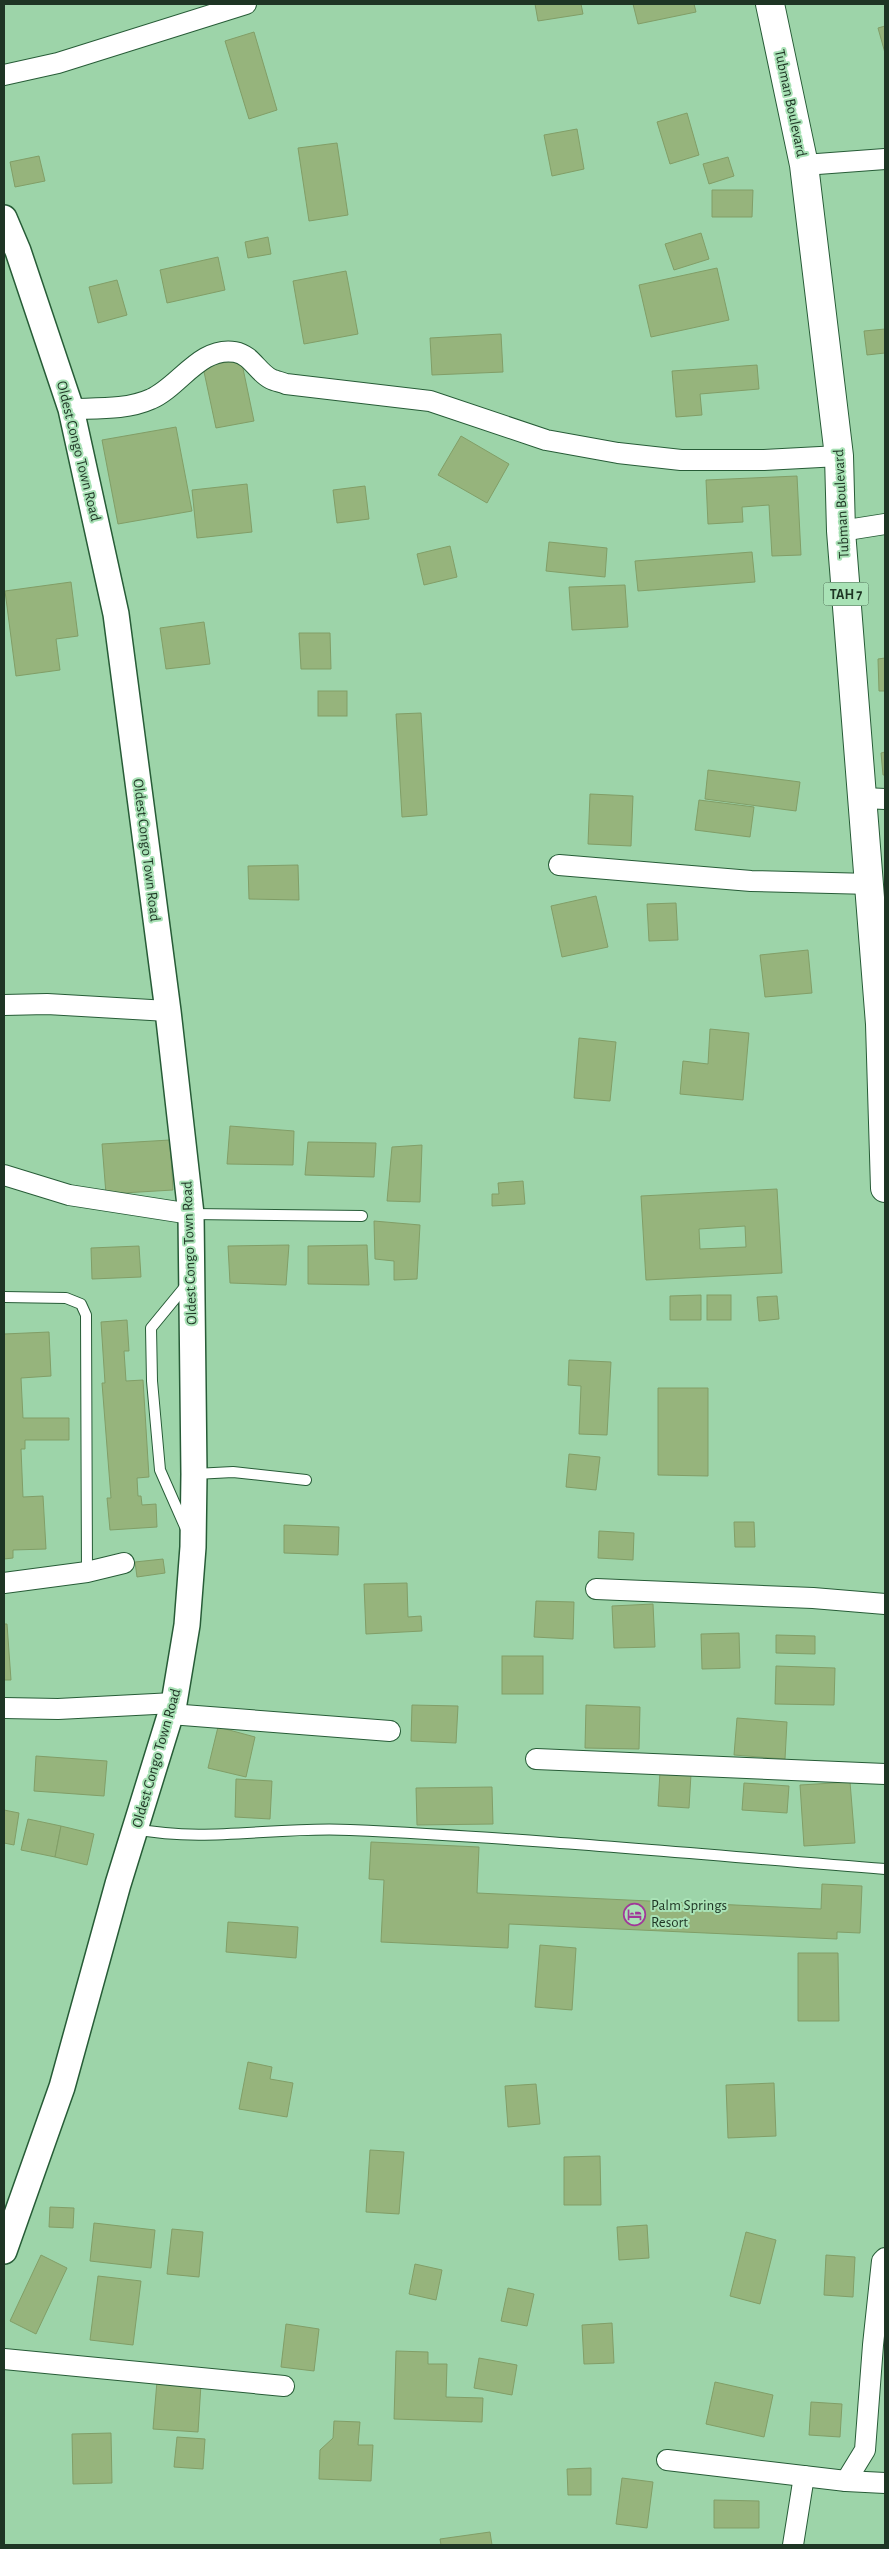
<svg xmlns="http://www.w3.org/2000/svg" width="889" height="2549" font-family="'Alegreya Sans',sans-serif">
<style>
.building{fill:#96b47c;stroke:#819e67;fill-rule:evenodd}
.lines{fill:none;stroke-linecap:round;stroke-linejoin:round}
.service-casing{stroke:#275c37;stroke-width:12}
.minor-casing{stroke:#275c37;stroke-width:22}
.tertiary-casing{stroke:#275c37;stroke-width:28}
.trunk-casing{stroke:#275c37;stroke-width:30}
.service{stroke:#fff;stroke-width:10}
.minor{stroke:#fff;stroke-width:20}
.tertiary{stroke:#fff;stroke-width:25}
.trunk{stroke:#fff;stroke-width:28}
.labels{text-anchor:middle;stroke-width:4;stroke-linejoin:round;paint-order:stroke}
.shield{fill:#a9e2b6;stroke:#486950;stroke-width:1}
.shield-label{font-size:14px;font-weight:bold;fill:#1e3524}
.street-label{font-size:15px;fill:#1e3524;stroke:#a9e2b6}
.poi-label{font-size:15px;fill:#1e3524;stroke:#a9e2b6;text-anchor:start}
</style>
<rect width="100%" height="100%" fill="#9dd4a9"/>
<g class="building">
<polygon points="535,4 581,4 583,14 538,21"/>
<polygon points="633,4 694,4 696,12 638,24"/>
<polygon points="885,26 885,53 878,28"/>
<polygon points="254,32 277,110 249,119 225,41"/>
<polygon points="687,113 699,155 670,164 657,122"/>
<polygon points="577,129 584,169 552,176 544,135"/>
<polygon points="337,143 348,215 309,221 298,148"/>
<polygon points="39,156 45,181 15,187 10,162"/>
<polygon points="728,157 734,176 709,184 703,164"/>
<polygon points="712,190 753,190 752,217 712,217"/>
<polygon points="701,233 709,259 674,270 665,244"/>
<polygon points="268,237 271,254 248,258 245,242"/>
<polygon points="218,257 225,290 167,303 160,270"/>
<polygon points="717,268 729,320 651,337 639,285"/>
<polygon points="346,271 358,334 304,344 293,281"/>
<polygon points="117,280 127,315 98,323 89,287"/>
<polygon points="885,329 885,353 867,355 864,331"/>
<polygon points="501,334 503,372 432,375 430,338"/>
<polygon points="241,359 254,421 216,428 203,367"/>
<polygon points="757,365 759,389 700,394 702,415 676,417 672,371"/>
<polygon points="176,427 192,511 118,524 102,440"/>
<polygon points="461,436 509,464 487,503 438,475"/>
<polygon points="797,476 801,555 772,556 769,505 742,507 743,522 708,524 706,480"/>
<polygon points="247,484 252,532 197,538 192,490"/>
<polygon points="365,486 369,519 337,523 333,490"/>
<polygon points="549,542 607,548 605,577 546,571"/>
<polygon points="450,546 457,577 424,585 417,554"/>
<polygon points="752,552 755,582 638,591 635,561"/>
<polygon points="71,582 78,636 56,639 60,670 16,676 5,591"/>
<polygon points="625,585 628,627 572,630 569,587"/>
<polygon points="204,622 210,664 166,669 160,628"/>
<polygon points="299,633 330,633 331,669 301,669"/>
<polygon points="885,658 885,691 879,691 878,659"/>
<rect x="318" y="691" width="29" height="25"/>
<polygon points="421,713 427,815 402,817 396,714"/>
<polygon points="885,752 885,775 883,775 881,753"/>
<polygon points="708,770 800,782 796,811 705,799"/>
<polygon points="590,794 633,796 631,846 588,844"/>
<polygon points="699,800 754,807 750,837 695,830"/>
<polygon points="298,865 299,900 249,899 248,866"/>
<polygon points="596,896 608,947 562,957 551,906"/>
<polygon points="676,903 678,940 649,941 647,904"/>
<polygon points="808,950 812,993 765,997 760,955"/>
<polygon points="710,1029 749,1033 743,1100 680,1094 683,1061 708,1064"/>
<polygon points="579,1038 616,1042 610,1101 574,1098"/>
<polygon points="230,1126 294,1131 293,1165 227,1164"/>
<polygon points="170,1140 173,1190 106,1194 102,1144"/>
<polygon points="308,1142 376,1143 374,1177 305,1175"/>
<polygon points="422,1145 420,1202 387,1201 392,1147"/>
<polygon points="523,1181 525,1204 492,1206 492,1194 499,1194 498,1183"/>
<path d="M 777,1189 L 782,1273 L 646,1280 L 641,1196 ZM 745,1226 L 746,1247 L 700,1249 L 699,1229 Z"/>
<polygon points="374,1221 420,1225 417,1279 394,1280 394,1261 375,1259"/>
<polygon points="289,1245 286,1285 230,1283 228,1246"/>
<polygon points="367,1245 369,1285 308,1284 308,1246"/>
<polygon points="139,1246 141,1277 92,1279 91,1248"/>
<polygon points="701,1295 701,1320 670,1320 670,1296"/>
<rect x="707" y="1295" width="24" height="25"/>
<polygon points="777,1296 779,1319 759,1321 757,1297"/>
<polygon points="127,1320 129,1351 124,1351 126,1381 143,1380 149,1477 137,1478 138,1496 141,1496 142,1505 156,1504 157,1527 110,1530 107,1498 111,1498 102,1383 105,1383 101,1322"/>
<polygon points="49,1332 51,1376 21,1378 23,1418 69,1418 69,1440 25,1440 25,1449 21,1449 23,1497 43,1496 46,1549 13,1550 13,1558 4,1559 4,1334"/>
<polygon points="569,1360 611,1362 607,1435 579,1434 581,1386 568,1385"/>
<polygon points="658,1388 708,1388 708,1476 658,1475"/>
<polygon points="569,1454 600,1457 596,1490 566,1487"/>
<polygon points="734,1522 754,1522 755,1547 735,1547"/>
<polygon points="284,1525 339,1527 338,1555 284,1553"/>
<polygon points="599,1531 634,1533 633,1560 598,1558"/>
<polygon points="163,1559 165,1573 137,1577 135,1562"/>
<polygon points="407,1583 408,1617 421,1616 422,1631 366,1634 364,1584"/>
<polygon points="536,1601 574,1602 573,1639 534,1637"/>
<polygon points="653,1604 655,1647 614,1648 612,1606"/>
<polygon points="4,1624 7,1624 11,1680 4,1680"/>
<polygon points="739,1633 740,1668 702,1669 701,1634"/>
<polygon points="776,1635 815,1636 815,1654 776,1653"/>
<rect x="502" y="1656" width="41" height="38"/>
<polygon points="776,1666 835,1668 834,1705 775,1704"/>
<polygon points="412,1705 458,1706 456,1743 411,1741"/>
<polygon points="586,1705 640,1707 639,1749 585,1748"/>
<polygon points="737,1718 787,1722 785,1759 734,1755"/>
<polygon points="218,1727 255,1737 246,1777 208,1768"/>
<polygon points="36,1756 107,1761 104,1796 34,1791"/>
<polygon points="660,1772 691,1774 689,1808 658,1806"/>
<polygon points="236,1779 272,1781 270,1819 235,1817"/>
<polygon points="850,1782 855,1843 804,1846 800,1785"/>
<polygon points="744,1783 789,1786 787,1813 742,1810"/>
<polygon points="492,1787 493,1824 417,1825 416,1788"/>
<polygon points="4,1810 19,1813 14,1845 4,1843"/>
<polygon points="28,1819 61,1826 55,1857 21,1850"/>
<polygon points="61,1826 94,1834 87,1865 55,1857"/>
<polygon points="371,1842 479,1847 477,1893 821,1909 822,1884 862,1886 860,1933 837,1932 837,1939 509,1924 508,1948 381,1942 384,1880 369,1879"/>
<polygon points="228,1922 298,1927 296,1958 226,1952"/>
<polygon points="540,1945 576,1948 572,2010 535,2007"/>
<polygon points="798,1953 838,1953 839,2021 798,2021"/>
<polygon points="248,2062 272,2067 270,2079 293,2083 287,2117 239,2109"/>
<polygon points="774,2083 776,2136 728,2138 726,2085"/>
<polygon points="536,2084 540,2124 508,2127 505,2086"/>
<polygon points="370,2150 404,2152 399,2214 366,2212"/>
<polygon points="600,2156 601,2205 564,2205 564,2157"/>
<polygon points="50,2207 74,2208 73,2228 49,2227"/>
<polygon points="94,2223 155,2230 151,2268 90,2261"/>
<polygon points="647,2225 649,2258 619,2260 617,2227"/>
<polygon points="172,2229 203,2232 199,2277 167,2274"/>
<polygon points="746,2232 776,2240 760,2304 730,2296"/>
<polygon points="41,2255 67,2268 36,2334 10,2321"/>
<polygon points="826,2255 855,2257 853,2297 824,2295"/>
<polygon points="415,2264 442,2270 436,2300 409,2294"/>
<polygon points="98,2276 141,2281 133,2345 90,2340"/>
<polygon points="508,2288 534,2294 527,2326 501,2321"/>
<polygon points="612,2323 614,2363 584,2364 582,2325"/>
<polygon points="286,2324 319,2329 314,2371 281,2367"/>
<polygon points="396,2351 428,2352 428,2364 447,2364 446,2397 483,2398 482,2422 394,2419"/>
<polygon points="479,2358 517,2365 512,2395 474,2388"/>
<polygon points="157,2381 201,2384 198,2432 153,2429"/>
<polygon points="715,2382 773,2395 764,2437 706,2424"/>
<polygon points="811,2402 842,2404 840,2437 809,2435"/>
<polygon points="334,2421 360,2422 358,2445 373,2445 371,2481 319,2479 320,2450 333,2438"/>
<polygon points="111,2433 112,2483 73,2484 72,2434"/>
<polygon points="177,2437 205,2439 203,2469 174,2467"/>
<polygon points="591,2468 591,2495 568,2495 567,2469"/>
<polygon points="622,2478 653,2482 647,2528 616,2524"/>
<polygon points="714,2500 759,2501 759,2528 714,2528"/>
<polygon points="490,2532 492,2545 441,2545 440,2539"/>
</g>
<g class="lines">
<defs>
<g id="service">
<polyline points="191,1214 362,1216"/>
<polyline points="4,1297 66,1298 81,1304 86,1315 87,1572"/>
<polyline points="195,1474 233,1472 306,1480"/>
<polyline points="186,1529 160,1470 152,1381 151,1328 188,1283"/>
<path d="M 135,1829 C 206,1843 278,1826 350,1830 C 529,1838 707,1855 885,1869"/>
</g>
<g id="minor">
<polyline points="4,75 58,63 246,4"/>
<polyline points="804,165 885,159"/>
<path d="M 71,409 C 97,408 127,410 151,399 C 179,387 200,346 235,352 C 252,355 257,372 271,379 C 275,381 281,382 286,384 L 430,401 L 546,440 L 618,453 L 681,460 L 764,460 L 839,456"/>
<polyline points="841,531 885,524"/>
<polyline points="864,798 885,799"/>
<polyline points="559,865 751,881 871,884"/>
<polyline points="4,1005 47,1004 168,1011"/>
<polyline points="4,1175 69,1195 191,1214"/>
<polyline points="4,1583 87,1572 124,1563"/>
<polyline points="596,1589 813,1598 885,1604"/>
<polyline points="4,1708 58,1709 174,1703"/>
<polyline points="170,1714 390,1731"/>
<polyline points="536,1759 885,1774"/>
<polyline points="4,2359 284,2386"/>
<polyline points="667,2460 846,2481 885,2483"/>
<polyline points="846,2481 865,2450 873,2345 882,2261 885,2258"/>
<polyline points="793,2545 804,2476"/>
</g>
<polyline id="tertiary" points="4,218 18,251 71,409 116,614 168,1011 191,1214 194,1474 193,1547 187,1625 174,1703 118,1884 62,2087 4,2251"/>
<polyline id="trunk" points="770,4 804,165 839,456 841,531 880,1024 885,1188"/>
</defs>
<use href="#service" class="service-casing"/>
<use href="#minor" class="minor-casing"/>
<use href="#tertiary" class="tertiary-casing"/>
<use href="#trunk" class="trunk-casing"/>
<use href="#service" class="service"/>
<use href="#minor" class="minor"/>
<use href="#tertiary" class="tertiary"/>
<use href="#trunk" class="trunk"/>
</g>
<defs>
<symbol id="hotel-ring" viewBox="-11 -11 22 22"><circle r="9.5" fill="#a9e2b6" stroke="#a13899" stroke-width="1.5"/><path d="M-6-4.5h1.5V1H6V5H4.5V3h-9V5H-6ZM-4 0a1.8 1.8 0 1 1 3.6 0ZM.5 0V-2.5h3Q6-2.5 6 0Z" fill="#a13899"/></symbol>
</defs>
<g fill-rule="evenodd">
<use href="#hotel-ring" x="622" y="1902" width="25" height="25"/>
</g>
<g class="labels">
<rect class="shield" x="823.5" y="582.5" width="45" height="23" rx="4"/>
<g class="shield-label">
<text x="846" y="599">TAH 7</text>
</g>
<g class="street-label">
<text transform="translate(791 103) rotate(78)" y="5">Tubman Boulevard</text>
<text transform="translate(79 451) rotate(76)" y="5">Oldest Congo Town Road</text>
<text transform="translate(841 504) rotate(-93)" y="5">Tubman Boulevard</text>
<text transform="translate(147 850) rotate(83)" y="5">Oldest Congo Town Road</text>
<text transform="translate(189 1253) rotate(-92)" y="5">Oldest Congo Town Road</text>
<text transform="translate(156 1758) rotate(-74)" y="5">Oldest Congo Town Road</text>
</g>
<g class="poi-label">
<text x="651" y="1910">Palm Springs<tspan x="651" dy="17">Resort</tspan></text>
</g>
</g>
<rect width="889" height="2549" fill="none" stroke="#1e3524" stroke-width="10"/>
</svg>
